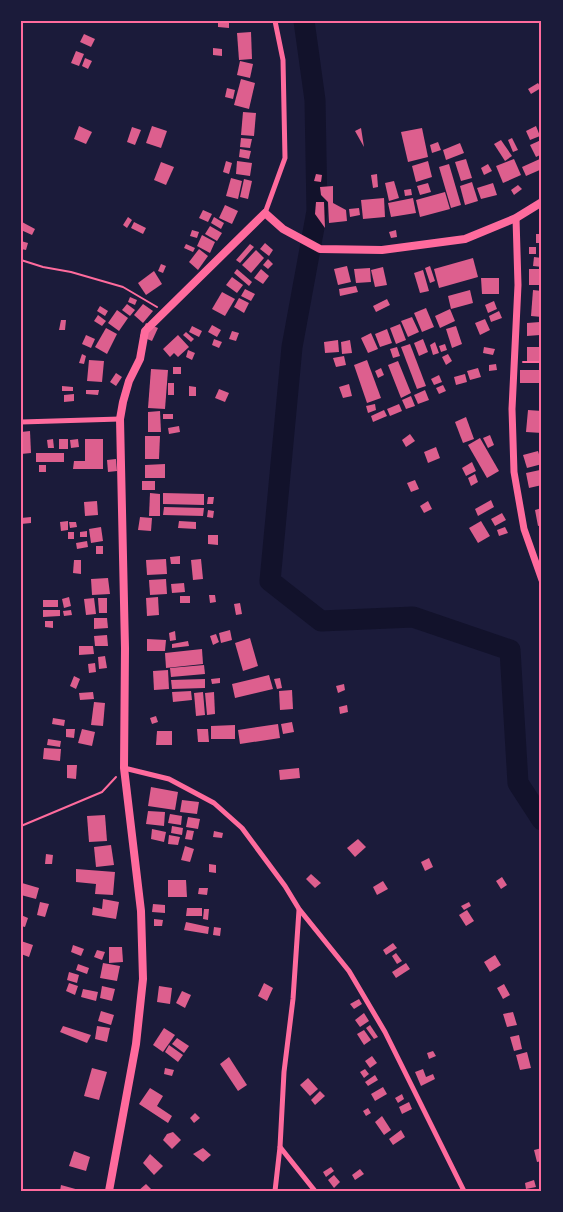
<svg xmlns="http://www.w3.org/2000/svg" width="563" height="1212" font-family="'Exo 2',sans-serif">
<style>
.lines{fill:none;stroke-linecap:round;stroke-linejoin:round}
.river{stroke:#12122b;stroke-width:21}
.building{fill:#dd5f8e}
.path{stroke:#ff6b9d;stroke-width:2}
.minor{stroke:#ff6b9d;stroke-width:5}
.secondary{stroke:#ff6b9d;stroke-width:7}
.primary{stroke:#ff6b9d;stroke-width:8}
.neatline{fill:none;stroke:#ff6b9d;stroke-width:2}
</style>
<rect width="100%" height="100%" fill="#1b1b3a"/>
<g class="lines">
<polyline class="river" points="304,21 315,100 317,211 292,347 270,581 321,621 413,617 510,650 518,783 542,820"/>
</g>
<g class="building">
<polygon points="218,22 229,22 229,28 218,27"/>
<polygon points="251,32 252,59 239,60 237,33"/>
<polygon points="84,34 95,39 91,47 80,42"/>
<polygon points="213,48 222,49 222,56 213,55"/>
<polygon points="76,51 84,54 79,66 71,63"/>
<polygon points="85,58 92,61 88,69 82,66"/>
<polygon points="240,61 253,64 250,78 237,75"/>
<polygon points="241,79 255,83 249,109 234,105"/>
<polygon points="538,83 541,88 531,94 528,89"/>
<polygon points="227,88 235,90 233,99 225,97"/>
<polygon points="243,112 256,113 254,136 241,135"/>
<polygon points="79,126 92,132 86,144 74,139"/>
<polygon points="152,126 167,131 161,148 146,143"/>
<polygon points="536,126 540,136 530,140 526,131"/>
<polygon points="132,127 141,130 135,145 127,142"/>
<polygon points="361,128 364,147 355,131"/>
<polygon points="422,128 428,157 408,162 401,132"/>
<polygon points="241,138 252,139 250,148 240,147"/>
<polygon points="512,138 518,150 513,152 508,140"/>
<polygon points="501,140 512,156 505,161 494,144"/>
<polygon points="541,140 542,154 536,157 530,145"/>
<polygon points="438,142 441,150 432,153 430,145"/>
<polygon points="460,143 464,153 446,160 443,150"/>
<polygon points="240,149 251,151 249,159 239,157"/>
<polygon points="542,158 542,169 526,176 522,167"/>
<polygon points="466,159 472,178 461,181 455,162"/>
<polygon points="514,159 521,175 503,183 496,166"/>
<polygon points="226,161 232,163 229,174 223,172"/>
<polygon points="237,161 252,163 250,176 236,174"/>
<polygon points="428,161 432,177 416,182 412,166"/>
<polygon points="161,162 174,167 166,185 154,180"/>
<polygon points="449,164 461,205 451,208 439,167"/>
<polygon points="488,164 492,171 484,175 481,168"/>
<polygon points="316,174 322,175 321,182 314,181"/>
<polygon points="377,174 378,187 373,188 371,175"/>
<polygon points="231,178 242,181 238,199 226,196"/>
<polygon points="244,179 252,181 248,199 240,197"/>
<polygon points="394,181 399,198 389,201 385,183"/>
<polygon points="472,182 478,201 465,205 460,186"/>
<polygon points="428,183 431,192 420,195 417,186"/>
<polygon points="493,183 497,195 481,199 477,188"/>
<polygon points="518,185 522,189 514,195 511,190"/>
<polygon points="333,186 333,203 346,210 347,221 329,223 328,202 321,195 320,187"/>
<polygon points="411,189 412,195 405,196 404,190"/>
<polygon points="445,192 450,209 420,217 416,200"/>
<polygon points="384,198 385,217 363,219 361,200"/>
<polygon points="413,198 416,213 391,217 388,203"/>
<polygon points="316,202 324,202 325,228 315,214"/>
<polygon points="225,205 238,211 232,224 219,218"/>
<polygon points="359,208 360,215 350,217 349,209"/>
<polygon points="203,210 212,214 208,222 199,218"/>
<polygon points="128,217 132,220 127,228 123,225"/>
<polygon points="214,217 224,223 221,229 211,223"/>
<polygon points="22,222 35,229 32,235 21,230"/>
<polygon points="134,222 146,228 143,234 131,228"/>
<polygon points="210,226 222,233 217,241 205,234"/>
<polygon points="192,230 199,232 197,238 190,236"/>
<polygon points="396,230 397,237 391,238 389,232"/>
<rect x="536" y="234" width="6" height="9"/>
<polygon points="202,235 215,242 210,253 197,246"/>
<polygon points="21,241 28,243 26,250 21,249"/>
<polygon points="265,243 273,250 269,256 260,249"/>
<polygon points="186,244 195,248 193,252 184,248"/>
<polygon points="250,244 254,247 240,263 236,260"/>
<rect x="529" y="247" width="7" height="7"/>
<polygon points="199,249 208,256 198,270 189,262"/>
<polygon points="256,250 264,258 251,273 242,265"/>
<polygon points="534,257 542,258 542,267 533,266"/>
<polygon points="473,258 478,277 439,288 434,269"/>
<polygon points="268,259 273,264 268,269 263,265"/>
<polygon points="161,264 166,266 163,273 158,271"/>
<polygon points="347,266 351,282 338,285 334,269"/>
<polygon points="430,266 435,281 430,283 425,268"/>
<polygon points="383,267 387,285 375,287 371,270"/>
<polygon points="370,268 371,282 356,283 354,269"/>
<polygon points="237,269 252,282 249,286 234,273"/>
<polygon points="261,269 269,276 263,284 254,278"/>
<rect x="529" y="269" width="13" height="16"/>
<polygon points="423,270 429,291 420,293 414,273"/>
<polygon points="154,271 162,284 146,295 138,283"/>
<polygon points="232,277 243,285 237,293 226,285"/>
<polygon points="481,278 499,278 499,294 482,294"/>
<polygon points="356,286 358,292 340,296 339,289"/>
<polygon points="245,289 255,294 251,301 241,296"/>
<polygon points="470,290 473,303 451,309 448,296"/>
<polygon points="533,290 542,291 542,317 531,316"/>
<polygon points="222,292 235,299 225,316 212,309"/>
<polygon points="130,297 137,300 135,305 128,302"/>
<polygon points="239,298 249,303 244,313 234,307"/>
<polygon points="387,299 390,305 376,312 373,306"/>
<polygon points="494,301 497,309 488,313 485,305"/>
<polygon points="127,304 135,310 130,316 122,310"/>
<polygon points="143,304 153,311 143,323 134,315"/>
<polygon points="100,306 108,311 105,316 97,311"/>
<polygon points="426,308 434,327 422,332 414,313"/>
<polygon points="450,309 455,321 440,328 435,316"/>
<polygon points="117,310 128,318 119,331 108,323"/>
<polygon points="499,311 502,318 491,322 489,316"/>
<polygon points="98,315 106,321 102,326 94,321"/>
<polygon points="412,317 419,332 408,337 401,321"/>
<polygon points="485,319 490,330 480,335 475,323"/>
<polygon points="61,320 66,320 65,330 59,330"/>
<polygon points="540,322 540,335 527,336 527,323"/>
<polygon points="146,323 158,328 152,341 140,336"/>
<polygon points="400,324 406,340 396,344 390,328"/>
<polygon points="212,325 221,330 217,337 208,332"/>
<polygon points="192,326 202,331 199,337 189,332"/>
<polygon points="456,326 462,344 452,348 446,329"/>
<polygon points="106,328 117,334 107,354 95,347"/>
<polygon points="387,329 392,343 380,347 375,334"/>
<polygon points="232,331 239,333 236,341 229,339"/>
<polygon points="186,332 194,339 191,342 183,335"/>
<polygon points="371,333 378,349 368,353 361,338"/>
<polygon points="86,335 95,339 91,348 82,344"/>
<polygon points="178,335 189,347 178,357 174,353 170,357 163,349"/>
<polygon points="214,339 222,342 219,348 212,345"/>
<polygon points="423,339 428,352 419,356 414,343"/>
<polygon points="338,340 339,352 325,353 324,342"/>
<polygon points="350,340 352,353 342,354 341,342"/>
<polygon points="435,342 439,353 433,355 430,345"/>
<polygon points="410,344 426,386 417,389 401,347"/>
<polygon points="445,344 447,350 441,352 439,346"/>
<polygon points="397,347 400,356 393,358 390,349"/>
<polygon points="484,347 495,349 493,355 483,353"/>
<rect x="527" y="347" width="15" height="14"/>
<polygon points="188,350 195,353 192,360 186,357"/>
<polygon points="82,354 86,356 84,364 79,363"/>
<polygon points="448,354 452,361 446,365 442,357"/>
<polygon points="344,356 346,365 336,367 333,358"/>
<polygon points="89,360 104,361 102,382 87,381"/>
<polygon points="367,360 381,398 367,403 354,365"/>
<polygon points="398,361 411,393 401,398 388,365"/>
<polygon points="496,364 497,370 489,371 489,365"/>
<rect x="173" y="367" width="8" height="7"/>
<polygon points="381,368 384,375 378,378 375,371"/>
<polygon points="478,368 481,377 470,380 467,371"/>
<polygon points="151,369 168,370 165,409 148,408"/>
<polygon points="520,370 540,370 539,383 520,383"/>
<polygon points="116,373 122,377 116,386 110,382"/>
<polygon points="465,374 467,382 456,385 454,377"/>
<polygon points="439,375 442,382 434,385 431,379"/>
<rect x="168" y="383" width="6" height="12"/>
<polygon points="349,384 352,396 343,398 339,387"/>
<polygon points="443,385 446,391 439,394 436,388"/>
<polygon points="62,386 73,387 73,391 62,391"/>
<polygon points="189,386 196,387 196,396 189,396"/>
<polygon points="219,389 229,393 225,402 215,398"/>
<polygon points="86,390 99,390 98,395 86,394"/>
<polygon points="425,390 429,400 418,404 414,395"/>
<polygon points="74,394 74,401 64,402 64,395"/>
<polygon points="411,396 415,406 406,409 402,400"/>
<polygon points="375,404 376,410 368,413 366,406"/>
<polygon points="399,404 402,411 390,416 387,409"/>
<polygon points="384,410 387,416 373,422 371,416"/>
<polygon points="528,410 542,411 542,433 526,432"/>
<polygon points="160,411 161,432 148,432 148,412"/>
<rect x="163" y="414" width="10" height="5"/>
<polygon points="466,417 474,439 463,443 455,422"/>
<polygon points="179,426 180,432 169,434 168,428"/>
<polygon points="30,431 31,453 21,454 21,432"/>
<polygon points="410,434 415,441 406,447 402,440"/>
<polygon points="490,435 494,445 488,448 483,438"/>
<polygon points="145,436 160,436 159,459 145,459"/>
<polygon points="480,438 499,471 487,478 468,445"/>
<polygon points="53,439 54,448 48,448 47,440"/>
<rect x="59" y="439" width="9" height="10"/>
<polygon points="78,439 79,447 71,448 70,440"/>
<polygon points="85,439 103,439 103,469 73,469 74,461 85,461"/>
<polygon points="436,447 440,458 428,463 424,452"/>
<polygon points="538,451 542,464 527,468 523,455"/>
<rect x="36" y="453" width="28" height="9"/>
<polygon points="116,459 117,471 108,472 107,460"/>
<polygon points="472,462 476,471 466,476 462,468"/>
<polygon points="165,464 165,478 145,478 145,465"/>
<rect x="39" y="465" width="7" height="7"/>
<polygon points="540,470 542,485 529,488 526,473"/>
<polygon points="475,474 478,482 471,486 468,478"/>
<polygon points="415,480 419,489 411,492 407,483"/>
<rect x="142" y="481" width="13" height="9"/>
<polygon points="150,493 160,494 160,516 149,516"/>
<polygon points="163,493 204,494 204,505 163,504"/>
<polygon points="208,497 214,497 213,504 207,504"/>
<polygon points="491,500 494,507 478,516 475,509"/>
<polygon points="97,501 98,515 85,516 84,502"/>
<polygon points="428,501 432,509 424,513 420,506"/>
<polygon points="164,507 204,508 203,516 163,515"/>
<polygon points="542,508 542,525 538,526 535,510"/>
<polygon points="208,510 214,511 213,518 207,517"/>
<polygon points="502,513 506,520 495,526 491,519"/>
<polygon points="31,517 31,523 21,524 21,518"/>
<polygon points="140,517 152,518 151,531 138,530"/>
<polygon points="68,521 68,530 61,531 60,522"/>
<polygon points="179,521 196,522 196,529 178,528"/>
<polygon points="481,521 490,536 478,543 469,528"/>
<polygon points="69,522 76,522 77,527 70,528"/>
<polygon points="101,527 103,541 91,543 89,529"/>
<polygon points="505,527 508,533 499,536 497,530"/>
<polygon points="87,531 87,537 80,537 80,532"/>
<rect x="68" y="532" width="6" height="7"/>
<polygon points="208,535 218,535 218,545 208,544"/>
<polygon points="87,541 88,547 77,549 76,543"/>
<rect x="96" y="546" width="7" height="8"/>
<polygon points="180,556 180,564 171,564 170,557"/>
<polygon points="166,559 167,574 147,575 146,560"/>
<polygon points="201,559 203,579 193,580 191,560"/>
<polygon points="74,560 81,560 81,574 73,573"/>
<polygon points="108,578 110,594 92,595 91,579"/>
<polygon points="166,579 167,594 150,595 149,580"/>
<polygon points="184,583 185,592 172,593 171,584"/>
<polygon points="209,595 215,595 216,602 210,603"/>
<rect x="180" y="596" width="10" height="7"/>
<polygon points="69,597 71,606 64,608 62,599"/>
<polygon points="158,597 159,615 147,616 146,598"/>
<polygon points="94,598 96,614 86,615 84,599"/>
<polygon points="98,598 107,598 107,613 99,613"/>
<rect x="43" y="600" width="15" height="7"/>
<polygon points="240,603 242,614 236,615 234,604"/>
<polygon points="43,610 60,610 60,616 43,617"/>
<polygon points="71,610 72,615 64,616 63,611"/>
<polygon points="94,618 107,618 108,628 94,629"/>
<polygon points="45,621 53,621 53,628 45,627"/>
<polygon points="230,630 232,640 221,643 219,633"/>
<polygon points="175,631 176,640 170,641 169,633"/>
<polygon points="216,634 219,642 213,645 210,636"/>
<polygon points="107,635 108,646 95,646 94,636"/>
<polygon points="250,638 258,666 243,671 235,643"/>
<polygon points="147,639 166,640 165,651 147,651"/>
<polygon points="188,641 189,646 172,648 172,644"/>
<polygon points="79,646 93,646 94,654 79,655"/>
<polygon points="202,649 203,664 166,668 165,653"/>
<polygon points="105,656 107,668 99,669 98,657"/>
<polygon points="95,663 96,672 89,673 88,664"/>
<polygon points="204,665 205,674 171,677 170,668"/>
<polygon points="168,670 169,689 154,690 153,671"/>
<polygon points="269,675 273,689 235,698 232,684"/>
<polygon points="74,676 80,679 76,689 70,686"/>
<polygon points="220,678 220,683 212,684 211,679"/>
<polygon points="280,678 282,688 277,689 274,679"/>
<polygon points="205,679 205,688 172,689 171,680"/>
<polygon points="344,684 345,690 338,693 336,686"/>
<polygon points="292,690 293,709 280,710 279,691"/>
<polygon points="191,691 192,700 173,702 172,692"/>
<polygon points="93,692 94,699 80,700 79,693"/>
<polygon points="203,692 205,715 196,716 194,693"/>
<polygon points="214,692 215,714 207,715 205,693"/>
<polygon points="94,702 105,703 103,726 91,725"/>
<polygon points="347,705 348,712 340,714 339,707"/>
<polygon points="156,716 158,722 152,724 150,718"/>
<polygon points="53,718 65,720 64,726 52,724"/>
<polygon points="292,722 294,732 283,734 281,724"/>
<polygon points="278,724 280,738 240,744 238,730"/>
<polygon points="235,725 235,739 211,739 211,726"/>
<polygon points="66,729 75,729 74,738 66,737"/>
<polygon points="82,729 95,732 92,746 78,743"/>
<polygon points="197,729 208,729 209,742 198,742"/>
<polygon points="157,731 172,731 172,745 156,745"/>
<polygon points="48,739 61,741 60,747 47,745"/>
<polygon points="44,748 61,749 60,761 43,759"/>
<polygon points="67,765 77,765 76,779 67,778"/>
<polygon points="299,768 300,778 280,780 279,770"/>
<polygon points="151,787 178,792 175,810 148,806"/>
<polygon points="182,800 199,802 197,814 180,812"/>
<polygon points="148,811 165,812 164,826 146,824"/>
<polygon points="170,814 182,816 181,825 168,823"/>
<polygon points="105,815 107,841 89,842 87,816"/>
<polygon points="188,817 200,819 198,829 186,827"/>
<polygon points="172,826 183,828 182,835 171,833"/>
<polygon points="152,829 166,832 164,842 151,839"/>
<polygon points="187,830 194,831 192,840 185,839"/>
<polygon points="214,831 223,833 222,838 213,837"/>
<polygon points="169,835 180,837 178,845 168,844"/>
<polygon points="358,839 366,847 355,857 347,848"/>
<polygon points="111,845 114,865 96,867 94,847"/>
<polygon points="185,846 194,849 190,862 181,860"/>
<polygon points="46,854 53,855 52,864 45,864"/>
<polygon points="429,858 433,867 425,871 421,862"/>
<polygon points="209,864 216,865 216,873 209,872"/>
<polygon points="76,869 115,872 113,895 95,894 96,884 76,882"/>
<polygon points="311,874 321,883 315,888 306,879"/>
<polygon points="502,877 507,885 501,889 496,881"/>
<polygon points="168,880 186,880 187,897 168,897"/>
<polygon points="383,881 388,889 377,895 373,887"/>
<polygon points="22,883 39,888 36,899 21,895"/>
<polygon points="199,888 208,888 207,895 198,894"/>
<polygon points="103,899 119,902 116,919 92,915 93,907 102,909"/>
<polygon points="40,902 49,904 45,917 37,915"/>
<polygon points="469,902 471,906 464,910 461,906"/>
<polygon points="153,904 165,905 165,913 152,912"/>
<polygon points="187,908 202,908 202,916 186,916"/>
<polygon points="204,909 209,909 208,920 203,919"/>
<polygon points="467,910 474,921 466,926 459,915"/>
<polygon points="21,915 28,918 25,927 21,926"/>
<polygon points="154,919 163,920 162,926 154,926"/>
<polygon points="186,922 209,927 208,934 184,930"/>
<polygon points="214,927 221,928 220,936 213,935"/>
<polygon points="21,941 33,945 29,957 21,954"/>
<polygon points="393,943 397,948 386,955 383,950"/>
<polygon points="73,945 84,949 81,956 71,952"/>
<polygon points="109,947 122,947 123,962 109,963"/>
<polygon points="97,950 105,952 102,960 94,957"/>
<polygon points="396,953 402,961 397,964 392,956"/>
<polygon points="495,955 501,965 490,972 484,962"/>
<polygon points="103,963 120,966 117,981 100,978"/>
<polygon points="406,963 410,969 396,978 392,972"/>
<polygon points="78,964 89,968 87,974 76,970"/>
<polygon points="69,972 79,975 77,983 67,980"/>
<polygon points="69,983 78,986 75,995 66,991"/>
<polygon points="264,983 273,988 267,1001 258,996"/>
<polygon points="504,984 510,995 503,999 497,988"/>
<polygon points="102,986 115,989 112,1001 100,998"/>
<polygon points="159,986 172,988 170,1004 157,1002"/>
<polygon points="83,989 98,992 96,1001 81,997"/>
<polygon points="182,991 191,995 185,1008 176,1003"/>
<polygon points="359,999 362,1004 354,1009 350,1004"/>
<polygon points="101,1011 114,1015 111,1025 98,1021"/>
<polygon points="513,1012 517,1025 507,1027 503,1014"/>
<polygon points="364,1013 369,1021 360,1027 355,1020"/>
<polygon points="370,1025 378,1037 374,1039 366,1028"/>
<polygon points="63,1026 91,1035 87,1043 60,1032"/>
<polygon points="97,1026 110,1028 107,1042 95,1039"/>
<polygon points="164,1028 175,1035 163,1052 153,1045"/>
<polygon points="364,1030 371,1040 364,1045 357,1034"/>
<polygon points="519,1035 522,1049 514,1051 510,1037"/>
<polygon points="177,1038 189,1046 184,1053 172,1044"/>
<polygon points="169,1045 183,1055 178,1062 165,1052"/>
<polygon points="433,1051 436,1056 429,1059 427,1053"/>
<polygon points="527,1052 531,1068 520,1070 516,1055"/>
<polygon points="372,1056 377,1063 370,1068 365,1061"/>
<polygon points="229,1057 247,1085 238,1091 220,1064"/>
<polygon points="92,1068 107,1072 99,1100 84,1096"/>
<polygon points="165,1068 174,1070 172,1076 164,1074"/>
<polygon points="365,1069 369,1074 364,1078 360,1072"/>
<polygon points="423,1069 426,1077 433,1074 435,1079 421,1086 415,1072"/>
<polygon points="375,1075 378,1080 368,1086 365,1082"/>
<polygon points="308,1078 318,1089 310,1096 300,1085"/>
<polygon points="383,1087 387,1094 375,1101 371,1094"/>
<polygon points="150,1088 163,1096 157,1106 172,1116 168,1123 139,1104"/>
<polygon points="320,1091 325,1096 315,1105 311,1100"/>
<polygon points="402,1094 404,1099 398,1103 395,1098"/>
<polygon points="409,1102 412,1109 402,1114 399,1107"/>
<polygon points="368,1108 371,1113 366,1116 363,1111"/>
<polygon points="195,1113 200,1118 194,1123 190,1118"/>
<polygon points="382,1116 391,1130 384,1135 375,1122"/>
<polygon points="401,1130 405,1137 393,1145 389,1139"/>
<polygon points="173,1132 181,1140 172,1149 163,1140 167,1134"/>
<polygon points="203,1148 211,1155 203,1162 193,1154"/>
<polygon points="542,1148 542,1161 537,1162 534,1150"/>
<polygon points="74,1151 90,1157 86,1171 69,1166"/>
<polygon points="150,1154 163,1166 154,1175 143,1163"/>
<polygon points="331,1167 334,1171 326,1177 323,1172"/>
<polygon points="360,1169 364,1174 355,1180 352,1175"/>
<polygon points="334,1175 340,1182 334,1188 328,1180"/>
<polygon points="534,1180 536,1187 526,1189 525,1183"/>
<polygon points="146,1184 153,1191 138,1191"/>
<polygon points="61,1185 79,1190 79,1191 60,1191"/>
</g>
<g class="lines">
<g class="path">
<polyline points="21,260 43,267 71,272 123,287 157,307"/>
<polyline points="523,362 542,362"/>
<polyline points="21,826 102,792 116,777"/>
</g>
<g class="minor">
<polyline points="265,213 285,158 283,60 275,21"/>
<polyline points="21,422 120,419"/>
<polyline points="124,768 169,779 214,803 242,828 285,886 299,909 349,971 385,1032 464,1191"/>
<polyline points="280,1147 315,1191"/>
<polyline points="275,1191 280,1147 284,1072 293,999 299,910"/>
</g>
<polyline class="secondary" points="516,218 518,285 512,409 514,472 524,529 542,580"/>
<polyline class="primary" points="109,1191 136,1044 143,979 141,911 124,768 125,648 120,419 123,402 129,381 140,359 145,331 265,213 283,229 320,249 382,250 465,239 516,218 542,202"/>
</g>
<rect width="563" height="1212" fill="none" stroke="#1b1b3a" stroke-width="45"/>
<rect x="22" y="22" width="518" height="1168" class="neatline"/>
</svg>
